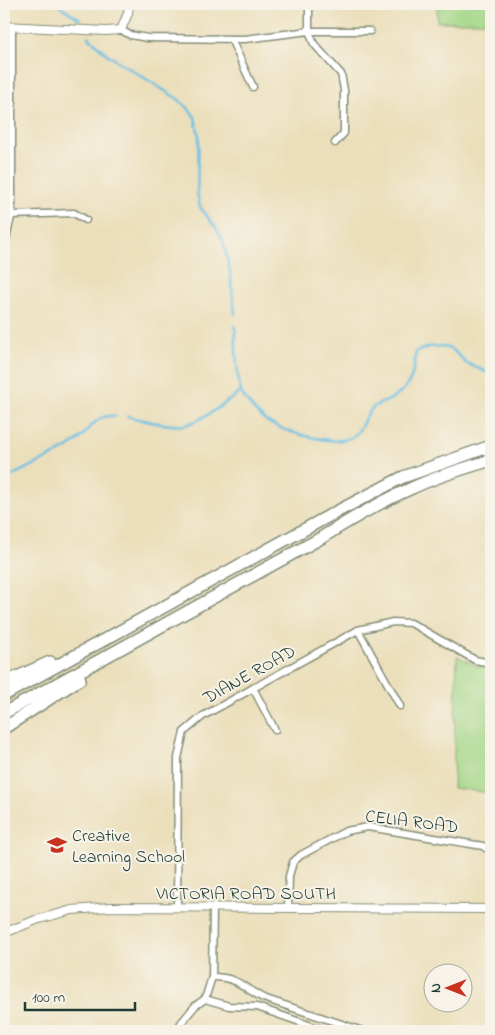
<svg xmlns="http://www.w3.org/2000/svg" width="495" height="1035" font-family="'Indie Flower',sans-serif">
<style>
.green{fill:#a1d585;stroke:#60895c}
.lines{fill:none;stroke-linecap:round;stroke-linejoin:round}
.stream{stroke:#65bee3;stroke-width:2.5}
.minor-casing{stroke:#858e78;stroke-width:9}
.tertiary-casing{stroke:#858e78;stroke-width:10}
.motorway-casing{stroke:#858e78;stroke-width:14}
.minor{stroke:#fff;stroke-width:6}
.tertiary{stroke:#fff;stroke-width:8}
.motorway{stroke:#fff;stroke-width:11}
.labels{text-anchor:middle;stroke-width:4;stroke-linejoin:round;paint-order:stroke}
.street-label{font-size:18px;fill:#1f3d34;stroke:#f7f3e8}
.poi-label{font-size:18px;fill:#1f3d34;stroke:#f7f3e8;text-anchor:start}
</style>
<rect width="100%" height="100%" fill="#f7f3e8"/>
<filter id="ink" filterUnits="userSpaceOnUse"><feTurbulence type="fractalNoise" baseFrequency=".02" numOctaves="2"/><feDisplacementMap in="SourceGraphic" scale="10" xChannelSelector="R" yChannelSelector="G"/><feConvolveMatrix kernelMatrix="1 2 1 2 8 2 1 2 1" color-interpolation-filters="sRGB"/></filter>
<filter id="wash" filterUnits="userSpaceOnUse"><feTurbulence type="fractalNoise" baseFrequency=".0096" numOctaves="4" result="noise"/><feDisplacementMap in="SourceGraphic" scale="20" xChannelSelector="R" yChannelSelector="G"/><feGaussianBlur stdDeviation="1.12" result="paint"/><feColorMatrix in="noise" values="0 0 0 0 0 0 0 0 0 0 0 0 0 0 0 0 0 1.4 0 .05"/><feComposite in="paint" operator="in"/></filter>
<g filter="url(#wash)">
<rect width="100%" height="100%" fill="#ebdfbb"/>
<g class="green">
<rect x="437" y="4" width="54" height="18"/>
<polygon points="457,656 478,666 491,669 491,793 453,788"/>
</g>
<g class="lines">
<g class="stream">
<polyline points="56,4 80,19"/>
<polyline points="88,36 108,55 178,99 188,108 195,117 199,136 197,192 200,207 216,228 223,241 230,271 235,314"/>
<path d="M 235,326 C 236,340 236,383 242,394 C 249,405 259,417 271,424 C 287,432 336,447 352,437 C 363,431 363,415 374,407 C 378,403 386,402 391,399 C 413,386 413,375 416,352 L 428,347 L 442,346 L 453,350 L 466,363 L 491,374"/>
<path d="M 127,416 C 143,420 168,427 184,425 C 201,422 226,402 241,392"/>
<path d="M 4,480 C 27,466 55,458 76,442 C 91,430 94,414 116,416"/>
</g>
</g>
</g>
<g filter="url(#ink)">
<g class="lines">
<defs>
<g id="minor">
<polyline points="309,4 309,31 314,44 341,74 344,90 344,133 335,143"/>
<polyline points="121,30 130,35 148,38 245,39 309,31 370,31"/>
<polyline points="231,39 253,87"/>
<polyline points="4,103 13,103"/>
<polyline points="11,215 74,213 86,220"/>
<polyline points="4,247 12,213 12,26"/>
<polyline points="358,630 400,706"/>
<polyline points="253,688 275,730"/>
<polyline points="177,907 178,758 184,732 203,716 358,630 393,622 411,623 475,660 491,663"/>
<polyline points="288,908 289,876 293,862 301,855 346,831 368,827 483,846 491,852"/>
<path d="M 212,977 C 238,977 242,987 263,998 L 363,1031"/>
<polyline points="205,999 229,1006 257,1007 326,1031"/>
<polyline points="177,1031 181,1023 195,1006 205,999 212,977 213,908"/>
</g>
<g id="tertiary">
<polyline points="4,26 106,31 121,30 128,13 129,4"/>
<polyline points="4,933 36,920 72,910 110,907 491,909"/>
</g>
<g id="motorway">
<polyline points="4,683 50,662"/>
<polyline points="4,695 336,512 403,477 491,446"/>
<path d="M 4,713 L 321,538 C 351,519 380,502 412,488 C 437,476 465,468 491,460"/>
<polyline points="4,728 80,679"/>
</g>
</defs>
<use href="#minor" class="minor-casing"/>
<use href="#tertiary" class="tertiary-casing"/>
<use href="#motorway" class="motorway-casing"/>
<use href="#minor" class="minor"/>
<use href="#tertiary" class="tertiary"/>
<use href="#motorway" class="motorway"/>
</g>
</g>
<defs>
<symbol id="school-bare" viewBox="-9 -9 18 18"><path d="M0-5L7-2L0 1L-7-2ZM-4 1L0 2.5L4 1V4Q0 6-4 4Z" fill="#c8321e" stroke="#f7f3e8" stroke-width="2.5" paint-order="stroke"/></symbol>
</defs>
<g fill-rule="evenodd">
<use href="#school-bare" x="43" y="831" width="28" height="28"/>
</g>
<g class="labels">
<g class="street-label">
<text transform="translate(249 674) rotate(-29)" y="6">DIANE ROAD</text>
<text transform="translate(412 821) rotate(7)" y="6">CELIA ROAD</text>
<text x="246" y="899">VICTORIA ROAD SOUTH</text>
</g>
<g class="poi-label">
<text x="72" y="841">Creative<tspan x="72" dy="21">Learning School</tspan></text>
</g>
</g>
<rect width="495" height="1035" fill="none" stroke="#f7f3e8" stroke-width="20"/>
<g transform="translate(448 988) rotate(270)"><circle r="24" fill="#f7f3e8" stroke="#a1aaa0"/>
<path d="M0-4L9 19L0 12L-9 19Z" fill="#c8321e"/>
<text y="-8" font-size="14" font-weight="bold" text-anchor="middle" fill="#1f3d34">N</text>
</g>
<path d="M25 1002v8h110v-8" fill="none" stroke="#1f3d34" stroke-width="2.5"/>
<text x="32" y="1002" font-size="15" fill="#1f3d34" stroke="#f7f3e8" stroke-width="4" paint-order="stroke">100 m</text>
</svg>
